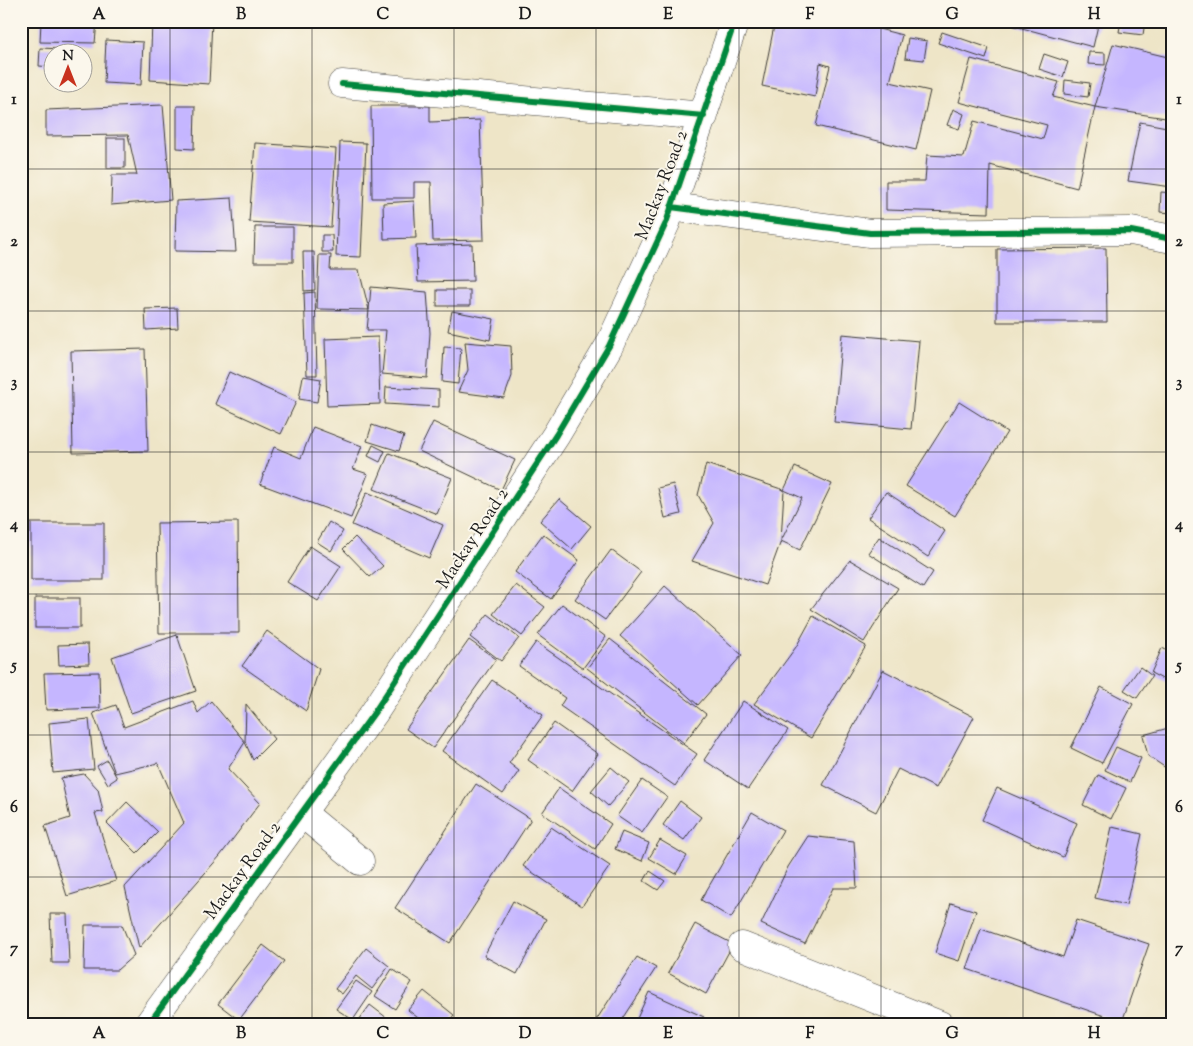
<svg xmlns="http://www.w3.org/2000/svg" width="1193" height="1046" font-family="'Sorts Mill Goudy',serif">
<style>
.building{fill:#c5b6ff}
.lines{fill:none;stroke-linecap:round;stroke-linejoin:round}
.minor-casing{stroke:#3c3a36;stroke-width:29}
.minor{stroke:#fff;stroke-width:28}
.cycleway-casing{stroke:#fbf7ec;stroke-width:9}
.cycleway{stroke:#00873e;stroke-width:6}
.grid{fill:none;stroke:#1c1c1c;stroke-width:1;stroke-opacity:0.55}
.labels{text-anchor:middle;stroke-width:4;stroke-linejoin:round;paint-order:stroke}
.street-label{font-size:18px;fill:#1c1c1c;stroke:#fbf7ec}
.neatline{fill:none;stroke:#1c1c1c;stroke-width:2}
.grid-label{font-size:16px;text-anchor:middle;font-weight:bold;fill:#1c1c1c}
</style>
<rect width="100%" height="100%" fill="#fbf7ec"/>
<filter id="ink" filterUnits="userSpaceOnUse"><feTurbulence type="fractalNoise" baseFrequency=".02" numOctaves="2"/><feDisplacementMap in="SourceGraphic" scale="10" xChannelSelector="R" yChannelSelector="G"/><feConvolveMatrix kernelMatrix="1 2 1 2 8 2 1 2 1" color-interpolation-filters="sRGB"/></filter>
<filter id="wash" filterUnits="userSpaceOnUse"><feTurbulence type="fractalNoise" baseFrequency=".0096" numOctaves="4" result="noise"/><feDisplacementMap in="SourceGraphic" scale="20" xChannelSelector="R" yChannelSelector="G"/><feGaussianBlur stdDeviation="1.12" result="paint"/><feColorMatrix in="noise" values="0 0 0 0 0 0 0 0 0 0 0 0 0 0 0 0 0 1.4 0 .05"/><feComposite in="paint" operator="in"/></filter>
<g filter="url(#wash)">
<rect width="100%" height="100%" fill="#eee5c7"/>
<g id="blocks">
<g class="building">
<polygon points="41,21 97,21 95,43 40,42"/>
<polygon points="152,21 212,21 209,84 150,80"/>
<polygon points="775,21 848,21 902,35 890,82 930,91 916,150 816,126 830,66 820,63 815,97 762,86"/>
<polygon points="996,21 1099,21 1093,47"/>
<polygon points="1121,21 1145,21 1143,35 1119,32"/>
<polygon points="942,32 989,48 986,59 938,43"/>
<polygon points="908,38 927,41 924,60 905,58"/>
<polygon points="106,40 143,42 141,85 104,83"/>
<polygon points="1113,44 1172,58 1172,119 1095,107"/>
<polygon points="40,48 83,50 83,52 52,52 52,67 39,66"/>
<polygon points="1089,52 1105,53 1105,65 1088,64"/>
<polygon points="1044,54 1068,62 1063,77 1039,69"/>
<polygon points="971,59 1059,82 1053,97 1095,107 1077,188 990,165 989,213 886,210 886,181 925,181 927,155 964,157 974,121 1043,139 1047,125 959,102"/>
<polygon points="1065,80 1090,83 1088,97 1064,94"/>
<polygon points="163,105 171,200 111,205 112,175 137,175 128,135 46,136 46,110"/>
<polygon points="177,106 195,106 194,149 177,148"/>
<polygon points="371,106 430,106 430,122 480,120 484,240 433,241 431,182 414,182 414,198 372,198"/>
<polygon points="953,109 964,114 959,129 947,125"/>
<polygon points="1140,122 1172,128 1172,187 1128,181"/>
<rect x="107" y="138" width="18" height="30"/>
<polygon points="340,142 366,143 361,257 336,256"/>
<polygon points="255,143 336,149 331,227 249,222"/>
<polygon points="1161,192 1172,193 1172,213 1160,212"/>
<polygon points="232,198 236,252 175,251 176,201"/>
<polygon points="414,201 416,238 384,239 383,203"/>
<polygon points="255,227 293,227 293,262 254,262"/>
<polygon points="322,235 332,235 333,252 322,252"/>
<polygon points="472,244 473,281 418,282 416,246"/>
<polygon points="1106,248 1107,322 997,322 997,249"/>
<polygon points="303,252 314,252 315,290 304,291"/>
<polygon points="319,255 331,255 330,270 359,270 369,310 371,287 427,292 430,333 427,378 382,374 386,330 367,330 369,310 317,309"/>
<rect x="437" y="290" width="33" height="16"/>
<polygon points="315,292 317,375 307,375 304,293"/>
<polygon points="177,308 178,328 146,330 145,309"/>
<polygon points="452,311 494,319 490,340 448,331"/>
<polygon points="842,334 919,341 911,429 834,422"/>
<polygon points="378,337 380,404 327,406 325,339"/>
<polygon points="465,342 511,346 512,376 504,398 458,392 468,370"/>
<polygon points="444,347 461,348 458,384 442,382"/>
<polygon points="145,349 148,451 73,453 71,351"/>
<polygon points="229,372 296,402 281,434 215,404"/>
<polygon points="303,376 321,379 317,402 299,399"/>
<polygon points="386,387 439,390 439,407 385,404"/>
<polygon points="959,402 1007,432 955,516 906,486"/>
<polygon points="433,422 515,460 501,490 419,451"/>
<polygon points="372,425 404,436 399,451 367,441"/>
<polygon points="313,427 362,446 353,469 368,474 351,518 260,484 274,447 301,458"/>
<polygon points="373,445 385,451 380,462 368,456"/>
<polygon points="389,453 452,478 437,514 374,489"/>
<polygon points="706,464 784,490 781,541 802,498 784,490 795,467 832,484 800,550 781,541 765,585 692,561 714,523 698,495"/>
<polygon points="673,484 681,514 665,518 658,488"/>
<polygon points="367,492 443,525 429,558 352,525"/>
<polygon points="886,492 945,531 928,557 868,518"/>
<polygon points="559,499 591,526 572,549 540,521"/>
<polygon points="238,522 239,633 159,633 157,523"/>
<polygon points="329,522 343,531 331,551 317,542"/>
<rect x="31" y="523" width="73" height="57"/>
<polygon points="543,534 579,560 551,599 515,572"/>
<polygon points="355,537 383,566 370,577 343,549"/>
<polygon points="879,537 933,572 923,588 868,553"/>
<polygon points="310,546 341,566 318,601 287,582"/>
<polygon points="611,550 641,572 605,620 575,599"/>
<polygon points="850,560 898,588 864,642 811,609"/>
<polygon points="516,585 545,607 522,636 493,614"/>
<polygon points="665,586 742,655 698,705 620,636"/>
<rect x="35" y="598" width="45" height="30"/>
<polygon points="562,604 606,637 583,668 538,635"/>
<polygon points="488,614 519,638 501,661 470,637"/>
<polygon points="813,616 866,646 811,738 754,704 796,647"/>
<polygon points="267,631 319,669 306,711 242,666"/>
<polygon points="177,635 196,691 131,713 112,657"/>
<polygon points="610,639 706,714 684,743 587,668"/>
<polygon points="469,640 496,659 433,748 406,729"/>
<polygon points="536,642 697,754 675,786 560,706 565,698 519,666"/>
<polygon points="88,644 89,664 59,665 58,645"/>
<polygon points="1162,648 1172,653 1172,684 1151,673"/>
<polygon points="1140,667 1152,676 1137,698 1124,690"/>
<polygon points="883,670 974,717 936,788 898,769 876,812 823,785"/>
<polygon points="99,672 100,708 46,710 44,673"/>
<polygon points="492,680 543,715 509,763 519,771 503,794 442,751"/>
<polygon points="1101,687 1133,704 1102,763 1071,748"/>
<polygon points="193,701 198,713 211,701 245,742 246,704 274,739 253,760 245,742 228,769 260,803 220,856 139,948 125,887 184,823 158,763 115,773 93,713 116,705 124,727"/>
<polygon points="743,701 788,730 748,789 704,760"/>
<polygon points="89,719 94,769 53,773 49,723"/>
<polygon points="554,723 598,754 572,791 528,760"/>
<polygon points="1172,727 1172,772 1148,756 1143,735"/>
<polygon points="1116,747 1141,758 1130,782 1105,770"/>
<polygon points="107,760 117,778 108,784 97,766"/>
<polygon points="611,767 629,782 608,806 591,791"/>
<polygon points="84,774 98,789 103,812 95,813 116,881 67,896 45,826 70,818 61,778"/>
<polygon points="1098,775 1126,788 1111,819 1083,805"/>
<polygon points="642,780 667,797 642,833 617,816"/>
<polygon points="476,784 531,819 450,943 395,908"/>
<polygon points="559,788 611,824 595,849 542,813"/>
<polygon points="997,788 1077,823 1063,857 982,820"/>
<polygon points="680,801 701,817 684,840 663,825"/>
<polygon points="127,802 158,832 137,853 107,823"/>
<polygon points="752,812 783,830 731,918 701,900"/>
<polygon points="551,827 610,866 582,906 523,866"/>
<polygon points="1112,827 1142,834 1126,905 1095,898"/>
<polygon points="622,832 649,843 642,861 615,849"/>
<polygon points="808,836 854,841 857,888 833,888 805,944 761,924 788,867"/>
<polygon points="660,840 687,856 676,874 649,858"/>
<polygon points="650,871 665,881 658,890 644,881"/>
<polygon points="513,901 546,919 517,974 484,956"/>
<polygon points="951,903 976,911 959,961 935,953"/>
<polygon points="50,914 67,914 69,963 52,963"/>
<polygon points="1076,920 1149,944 1122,1022 967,969 981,929 1063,957"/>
<polygon points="695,924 733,944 706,994 668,973"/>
<polygon points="85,925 122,925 134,955 117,970 84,970"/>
<polygon points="263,945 284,961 239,1020 218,1004"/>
<polygon points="366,948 389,966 372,989 356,976 342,994 335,989"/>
<polygon points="637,957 656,968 619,1025 593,1025"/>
<polygon points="392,969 412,982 395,1009 375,996"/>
<polygon points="356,981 372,992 353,1020 336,1009"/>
<polygon points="424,991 454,1015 446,1025 427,1025 408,1010"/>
<polygon points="649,992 704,1017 701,1025 634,1025"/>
<polygon points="370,1005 387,1018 382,1025 364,1025 359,1020"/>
</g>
</g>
</g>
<g filter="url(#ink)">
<use href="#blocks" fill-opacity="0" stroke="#3c3a36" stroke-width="1"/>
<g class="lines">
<defs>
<g id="minor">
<polyline points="342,84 704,116"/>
<polyline points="671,207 870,233 1131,231 1172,239"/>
<polyline points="302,813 360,861"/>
<polyline points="742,946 940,1025"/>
<polyline points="148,1025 374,713 556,435 609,346 666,223 735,21"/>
</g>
</defs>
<use href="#minor" class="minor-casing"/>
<use href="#minor" class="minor"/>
<defs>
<g id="cycleway">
<polyline points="342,84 704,116"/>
<polyline points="671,207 870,233 1131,231 1172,239"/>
<polyline points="148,1025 374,713 556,435 609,346 666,223 735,21"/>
</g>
</defs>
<use href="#cycleway" class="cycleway-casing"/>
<use href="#cycleway" class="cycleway"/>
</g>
</g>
<path class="grid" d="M 170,21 L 170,1025M 312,21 L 312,1025M 454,21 L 454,1025M 596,21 L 596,1025M 739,21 L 739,1025M 881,21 L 881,1025M 1023,21 L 1023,1025M 21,169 L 1172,169M 21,311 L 1172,311M 21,452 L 1172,452M 21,594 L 1172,594M 21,735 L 1172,735M 21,877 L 1172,877"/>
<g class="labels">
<g class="street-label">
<text transform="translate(661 185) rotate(-69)" y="6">Mackay Road 2</text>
<text transform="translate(472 538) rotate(-57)" y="6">Mackay Road 2</text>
<text transform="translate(242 870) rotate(-54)" y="6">Mackay Road 2</text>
</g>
</g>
<rect width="1193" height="1046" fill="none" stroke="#fbf7ec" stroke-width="55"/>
<g transform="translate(68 68)"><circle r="24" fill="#fbf7ec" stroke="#a29f99"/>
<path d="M0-4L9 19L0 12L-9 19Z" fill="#c8321e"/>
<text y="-8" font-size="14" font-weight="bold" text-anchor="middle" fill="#1c1c1c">N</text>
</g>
<rect x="28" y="28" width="1138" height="990" class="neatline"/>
<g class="grid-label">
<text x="99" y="19">A</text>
<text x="241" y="19">B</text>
<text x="383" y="19">C</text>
<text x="525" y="19">D</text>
<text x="668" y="19">E</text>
<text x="810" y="19">F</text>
<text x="952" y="19">G</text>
<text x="1094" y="19">H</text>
<text x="14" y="104">1</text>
<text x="1179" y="104">1</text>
<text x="14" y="246">2</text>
<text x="1179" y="246">2</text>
<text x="14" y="387">3</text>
<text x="1179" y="387">3</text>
<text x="14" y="529">4</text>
<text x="1179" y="529">4</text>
<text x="14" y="670">5</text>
<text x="1179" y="670">5</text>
<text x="14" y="812">6</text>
<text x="1179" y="812">6</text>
<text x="14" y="953">7</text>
<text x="1179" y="953">7</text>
<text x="99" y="1038">A</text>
<text x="241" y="1038">B</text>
<text x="383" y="1038">C</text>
<text x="525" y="1038">D</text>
<text x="668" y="1038">E</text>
<text x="810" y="1038">F</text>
<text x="952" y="1038">G</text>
<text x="1094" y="1038">H</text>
</g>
</svg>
